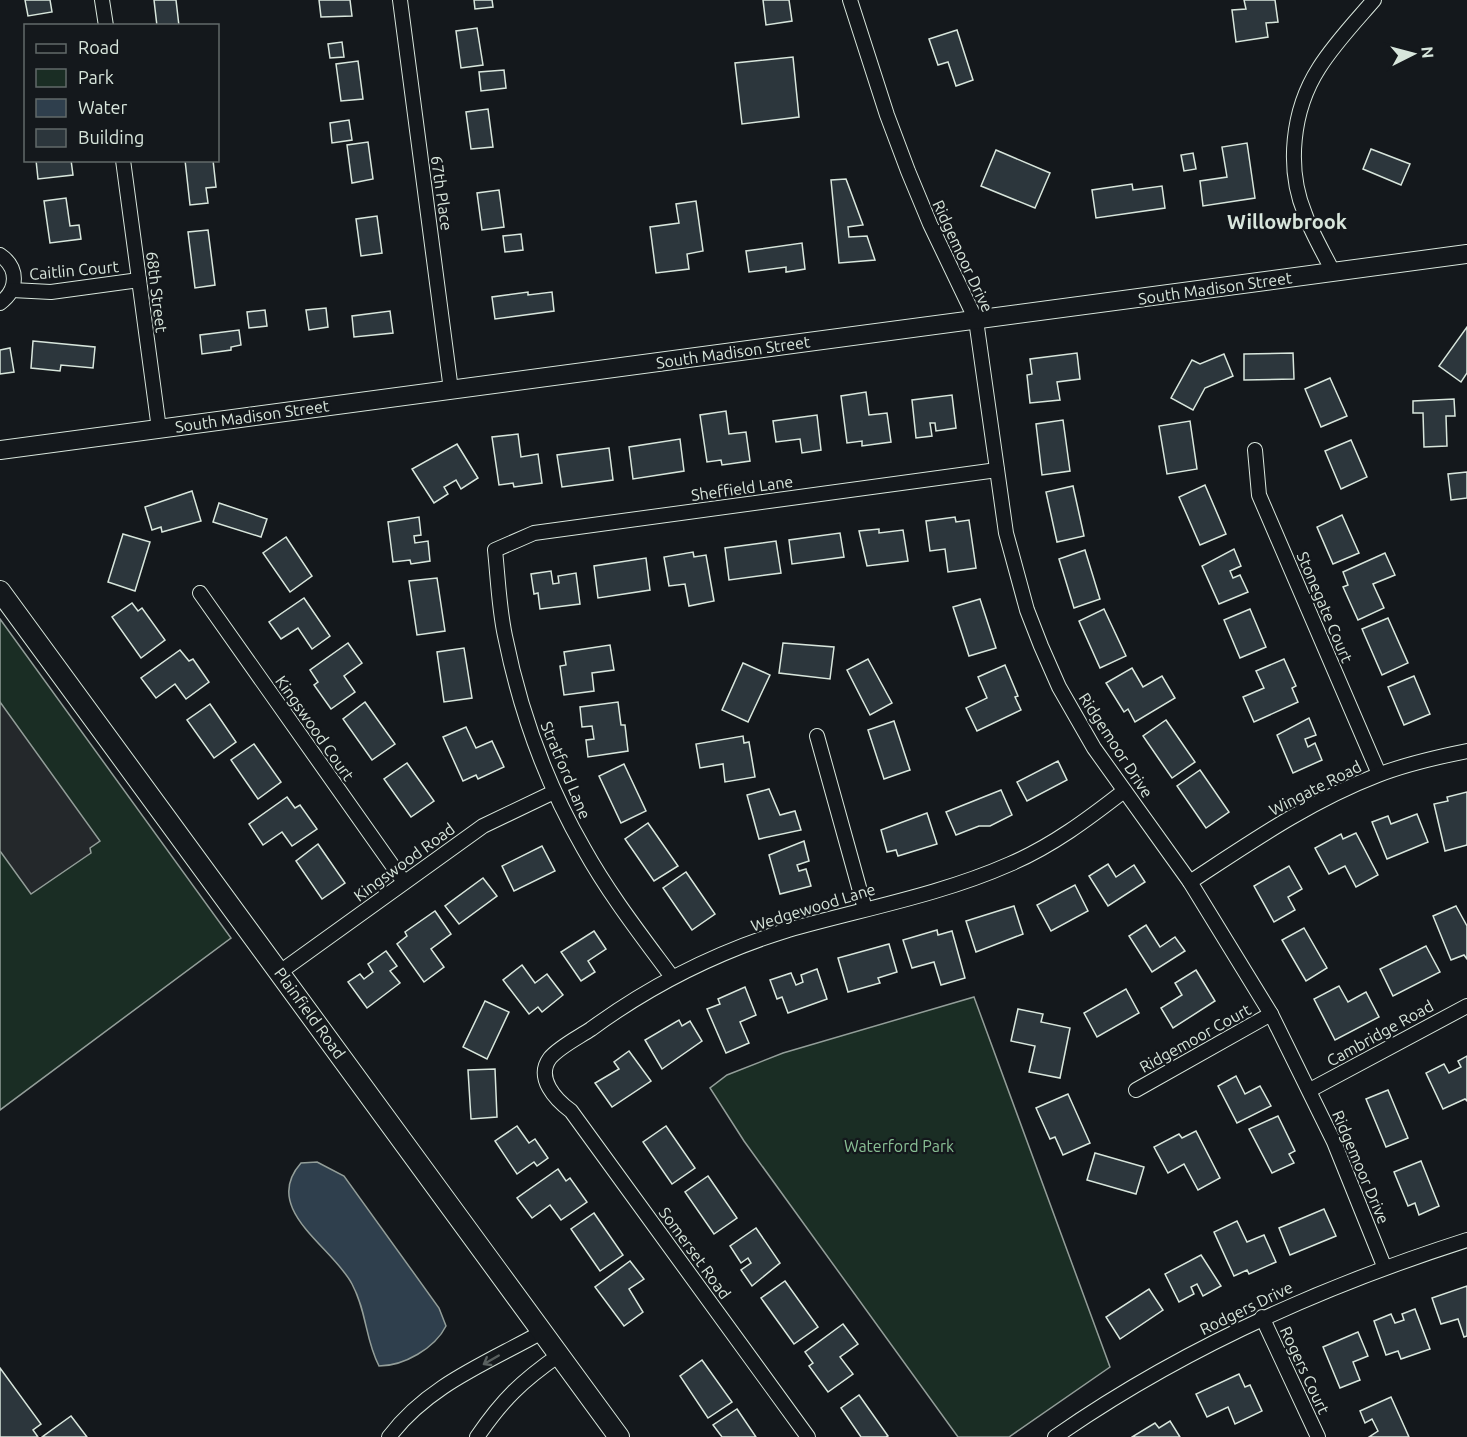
<svg xmlns="http://www.w3.org/2000/svg" width="1467" height="1437" font-family="Ubuntu,sans-serif">
<style>
.green{fill:#1a2d24;stroke:#939e99;stroke-width:1.5}
.parking{fill:#24282b;stroke:#939e99;stroke-width:1.5}
.water{fill:#2f3f4d;stroke:#939e99;stroke-width:1.5}
.building{fill:#2c363c;stroke:#d8e6dc;stroke-width:1.5}
.lines{fill:none;stroke-linecap:round;stroke-linejoin:round}
.minor-casing{stroke:#d8e6dc;stroke-width:16}
.tertiary-casing{stroke:#d8e6dc;stroke-width:20}
.secondary-casing{stroke:#d8e6dc;stroke-width:22}
.minor{stroke:#14181c;stroke-width:14}
.tertiary{stroke:#14181c;stroke-width:18}
.secondary{stroke:#14181c;stroke-width:20}
.oneway{stroke:#59605f}
.labels{text-anchor:middle;stroke-width:4.5;stroke-linejoin:round;paint-order:stroke}
.street-label{font-size:16px;fill:#d8e6dc;stroke:#14181c}
.park-label{font-size:16px;fill:#8ac095;stroke:#14181c}
.quarter-label{font-size:20px;font-weight:bold;fill:#d8e6dc;stroke:#14181c}
</style>
<rect width="100%" height="100%" fill="#14181c"/>
<g class="green">
<polygon points="0,619 231,938 0,1110"/>
<polygon points="974,997 1110,1367 1009,1437 958,1437 744,1141 710,1088 727,1075 783,1053"/>
</g>
<polygon class="parking" points="0,702 100,841 90,848 91,853 31,894 0,851"/>
<path class="water" d="M 317,1162 L 344,1176 L 439,1308 L 446,1326 C 435,1348 404,1366 379,1366 C 365,1339 367,1312 352,1284 C 333,1247 260,1209 301,1163 Z"/>
<g class="building">
<polygon points="25,0 50,0 52,12 28,16"/>
<polygon points="154,0 176,0 179,26 157,26"/>
<polygon points="319,0 350,0 352,16 321,17"/>
<polygon points="474,0 492,0 493,7 475,9"/>
<polygon points="763,0 789,0 792,21 766,25"/>
<polygon points="1244,0 1275,0 1278,22 1266,23 1268,37 1236,42 1232,10 1246,9"/>
<polygon points="477,28 483,65 461,68 456,31"/>
<polygon points="957,30 973,80 956,86 948,62 938,65 929,39"/>
<polygon points="342,42 344,57 330,58 328,44"/>
<polygon points="793,57 799,117 742,124 735,63"/>
<polygon points="358,61 363,99 341,101 336,64"/>
<polygon points="504,70 506,88 481,91 479,72"/>
<polygon points="488,109 493,147 471,149 466,112"/>
<polygon points="349,120 352,140 332,143 330,123"/>
<polygon points="368,142 373,179 352,183 347,145"/>
<polygon points="1247,143 1255,198 1203,206 1200,181 1227,177 1222,147"/>
<polygon points="1371,149 1410,164 1401,185 1363,169"/>
<polygon points="996,150 1050,173 1035,208 981,186"/>
<polygon points="1193,153 1196,169 1184,171 1181,155"/>
<polygon points="36,160 71,160 73,175 38,179"/>
<polygon points="185,160 213,160 216,187 206,188 208,203 190,205"/>
<polygon points="846,179 863,225 848,227 849,237 867,236 875,260 839,263 831,180"/>
<polygon points="1132,184 1133,190 1162,186 1165,208 1096,218 1092,190"/>
<polygon points="499,190 504,227 482,230 477,193"/>
<polygon points="66,198 70,226 79,225 81,239 50,243 44,201"/>
<polygon points="696,201 703,251 687,254 689,269 656,273 650,227 679,223 676,204"/>
<polygon points="377,216 382,253 361,256 356,219"/>
<polygon points="208,230 215,285 195,288 188,232"/>
<polygon points="521,234 523,250 505,252 503,236"/>
<polygon points="802,243 805,269 786,272 786,267 749,272 746,251"/>
<polygon points="528,292 528,295 552,292 554,311 495,319 492,297"/>
<polygon points="326,308 328,327 309,330 306,310"/>
<polygon points="265,310 267,326 249,328 247,312"/>
<polygon points="390,311 393,333 354,337 352,316"/>
<polygon points="1467,327 1467,373 1461,382 1439,366"/>
<polygon points="239,330 241,345 231,347 231,350 202,354 200,335"/>
<polygon points="33,341 95,347 93,368 61,365 60,371 31,368"/>
<polygon points="10,348 14,372 0,374 0,350"/>
<polygon points="1077,353 1080,379 1057,382 1060,400 1030,403 1027,375 1032,374 1030,359"/>
<polygon points="1293,353 1294,379 1244,380 1244,354"/>
<polygon points="1224,354 1233,376 1205,388 1193,410 1171,398 1192,360 1200,364"/>
<polygon points="1330,378 1347,416 1321,427 1305,389"/>
<polygon points="866,392 869,415 887,413 891,442 862,446 862,441 847,443 841,396"/>
<polygon points="952,395 956,428 936,431 935,423 930,423 932,436 916,438 912,400"/>
<polygon points="1454,399 1455,416 1446,416 1447,446 1424,447 1423,413 1413,413 1413,401"/>
<polygon points="726,411 729,434 746,432 750,461 722,465 721,460 707,462 700,415"/>
<polygon points="817,415 821,450 802,453 800,439 776,442 773,421"/>
<polygon points="1063,420 1070,471 1042,475 1036,424"/>
<polygon points="1190,421 1197,469 1167,474 1159,426"/>
<polygon points="518,434 521,457 538,454 542,483 514,487 513,483 499,485 492,437"/>
<polygon points="680,439 684,471 633,479 629,447"/>
<polygon points="1351,440 1367,477 1341,489 1325,451"/>
<polygon points="457,444 478,478 461,489 456,480 444,487 448,494 434,503 412,469"/>
<polygon points="609,448 613,480 562,487 557,455"/>
<polygon points="1467,472 1467,498 1451,500 1448,474"/>
<polygon points="1205,485 1226,534 1200,545 1179,497"/>
<polygon points="1073,486 1084,536 1057,542 1046,492"/>
<polygon points="192,491 201,521 162,532 161,527 152,530 145,507"/>
<polygon points="219,503 267,519 261,537 213,522"/>
<polygon points="1342,515 1359,553 1333,564 1317,527"/>
<polygon points="419,517 421,535 414,536 415,543 428,541 430,561 411,564 410,560 393,562 388,522"/>
<polygon points="955,517 956,522 969,520 976,568 948,572 945,549 930,551 926,521"/>
<polygon points="879,529 879,533 903,530 908,561 867,566 859,531"/>
<polygon points="840,533 844,557 792,564 789,540"/>
<polygon points="123,534 150,542 135,591 108,582"/>
<polygon points="286,537 312,576 290,592 263,553"/>
<polygon points="776,541 781,573 729,580 725,548"/>
<polygon points="1234,549 1241,566 1230,571 1233,578 1240,575 1248,592 1219,604 1202,566"/>
<polygon points="1085,550 1100,599 1074,608 1059,559"/>
<polygon points="693,552 694,557 706,555 714,601 689,606 685,584 669,586 664,557"/>
<polygon points="1385,553 1395,575 1373,584 1384,608 1358,620 1343,587 1348,585 1343,572"/>
<polygon points="646,558 650,590 598,598 594,566"/>
<polygon points="551,571 553,584 559,583 558,576 576,573 580,604 540,609 538,593 534,594 531,574"/>
<polygon points="437,578 445,631 417,635 409,581"/>
<polygon points="304,598 330,636 312,649 298,628 281,639 269,622"/>
<polygon points="980,599 996,648 969,656 953,607"/>
<polygon points="132,603 138,611 142,608 165,640 141,658 112,617"/>
<polygon points="1104,609 1126,656 1100,668 1079,621"/>
<polygon points="1250,609 1266,647 1240,658 1224,620"/>
<polygon points="1388,618 1408,663 1382,675 1362,629"/>
<polygon points="348,643 362,663 344,676 355,692 331,709 314,685 318,682 310,670"/>
<polygon points="783,643 834,647 830,679 779,673"/>
<polygon points="610,645 614,670 592,673 594,691 564,695 560,666 566,665 564,652"/>
<polygon points="464,648 472,698 444,702 437,652"/>
<polygon points="180,650 189,661 193,659 209,682 186,699 175,684 156,698 141,678"/>
<polygon points="868,659 892,703 870,715 847,670"/>
<polygon points="1284,659 1296,686 1292,688 1298,702 1254,722 1243,697 1264,688 1256,671"/>
<polygon points="743,663 770,675 748,722 722,710"/>
<polygon points="1005,665 1018,696 1015,697 1021,710 977,731 966,708 987,698 978,677"/>
<polygon points="1132,668 1143,687 1162,676 1175,698 1135,722 1128,709 1124,712 1106,683"/>
<polygon points="1414,676 1430,714 1404,725 1388,687"/>
<polygon points="365,702 395,744 372,760 343,719"/>
<polygon points="618,702 621,725 625,725 628,751 588,757 586,740 594,739 592,726 582,727 580,707"/>
<polygon points="210,704 236,742 214,758 187,720"/>
<polygon points="1309,718 1316,735 1305,739 1308,747 1315,743 1322,760 1293,773 1277,735"/>
<polygon points="1166,720 1195,762 1172,778 1143,736"/>
<polygon points="894,721 910,770 884,779 868,730"/>
<polygon points="466,727 476,748 492,741 504,767 478,779 476,775 463,781 443,737"/>
<polygon points="743,736 744,743 749,742 755,777 725,782 723,764 700,768 696,744"/>
<polygon points="254,744 281,782 258,799 231,760"/>
<polygon points="1058,761 1067,780 1027,801 1017,782"/>
<polygon points="407,763 434,801 411,817 384,779"/>
<polygon points="624,764 646,811 621,823 599,776"/>
<polygon points="1200,770 1229,812 1206,828 1177,786"/>
<polygon points="769,789 780,815 795,811 801,830 759,839 747,795"/>
<polygon points="1001,790 1012,815 990,826 979,826 956,835 946,812"/>
<polygon points="1467,792 1467,845 1445,851 1434,804 1448,801 1447,797"/>
<polygon points="287,797 295,808 300,805 317,829 292,846 282,832 263,845 249,824"/>
<polygon points="927,813 937,844 898,856 896,850 887,852 881,830"/>
<polygon points="1417,814 1428,842 1387,859 1372,822 1388,816 1391,824"/>
<polygon points="648,823 678,866 654,881 625,839"/>
<polygon points="1356,833 1378,875 1356,887 1345,866 1329,874 1315,848 1341,834 1343,839"/>
<polygon points="804,841 809,861 797,865 799,871 806,869 811,886 780,894 769,855"/>
<polygon points="318,844 345,883 322,899 296,861"/>
<polygon points="542,846 555,871 514,891 502,866"/>
<polygon points="1108,864 1116,877 1134,865 1145,882 1108,906 1089,876"/>
<polygon points="1289,866 1302,889 1288,897 1295,910 1274,922 1254,886"/>
<polygon points="686,872 715,914 692,930 663,888"/>
<polygon points="483,878 497,896 459,924 445,906"/>
<polygon points="1075,885 1088,911 1051,931 1037,905"/>
<polygon points="1014,906 1023,934 976,952 966,921"/>
<polygon points="1456,906 1467,926 1467,959 1464,955 1451,960 1433,916"/>
<polygon points="435,911 451,934 431,949 444,967 424,982 397,944 407,936 405,932"/>
<polygon points="1146,925 1160,947 1175,937 1185,951 1152,972 1129,936"/>
<polygon points="1304,928 1327,968 1306,981 1282,940"/>
<polygon points="937,930 938,935 952,931 965,978 941,985 934,962 912,968 903,940"/>
<polygon points="594,931 606,949 588,961 595,972 581,981 561,952"/>
<polygon points="889,944 897,972 878,978 880,983 848,992 838,958"/>
<polygon points="1426,946 1440,972 1393,996 1380,969"/>
<polygon points="386,951 397,966 390,971 400,983 367,1008 348,982 360,974 364,979 373,972 368,964"/>
<polygon points="522,965 535,983 547,974 563,995 542,1012 538,1007 529,1014 503,980"/>
<polygon points="817,969 827,999 788,1013 782,997 777,999 770,980 791,973 796,985 803,982 801,975"/>
<polygon points="1196,970 1215,1001 1173,1028 1161,1008 1182,995 1175,983"/>
<polygon points="1339,986 1348,1002 1366,992 1379,1017 1335,1040 1314,999"/>
<polygon points="745,987 756,1015 740,1022 749,1043 726,1053 707,1009 720,1004 718,999"/>
<polygon points="1126,989 1139,1013 1097,1037 1084,1013"/>
<polygon points="485,1001 509,1012 487,1059 463,1047"/>
<polygon points="1018,1009 1043,1014 1041,1022 1070,1028 1060,1078 1029,1072 1035,1046 1011,1041"/>
<polygon points="679,1020 682,1026 690,1021 702,1041 662,1069 645,1040"/>
<polygon points="629,1051 651,1081 612,1107 595,1083 619,1069 614,1062"/>
<polygon points="1467,1056 1467,1101 1465,1099 1443,1109 1426,1073 1444,1064 1449,1073 1461,1067 1458,1061"/>
<polygon points="495,1069 497,1117 471,1119 468,1070"/>
<polygon points="1236,1076 1245,1094 1260,1086 1271,1106 1237,1123 1218,1086"/>
<polygon points="1388,1090 1408,1138 1386,1147 1366,1099"/>
<polygon points="1068,1094 1090,1143 1063,1155 1055,1137 1050,1139 1036,1108"/>
<polygon points="1278,1116 1295,1151 1289,1154 1294,1163 1272,1173 1249,1129"/>
<polygon points="517,1126 529,1143 535,1139 548,1158 537,1166 534,1162 517,1174 495,1141"/>
<polygon points="666,1126 695,1168 672,1184 643,1142"/>
<polygon points="1196,1131 1220,1178 1198,1190 1184,1164 1168,1173 1154,1147 1179,1134 1182,1138"/>
<polygon points="1095,1153 1144,1167 1136,1194 1087,1180"/>
<polygon points="1421,1161 1439,1206 1419,1215 1415,1203 1408,1206 1394,1172"/>
<polygon points="558,1169 566,1181 570,1178 587,1202 561,1220 550,1205 532,1218 517,1198"/>
<polygon points="708,1176 737,1218 714,1234 685,1192"/>
<polygon points="1324,1209 1336,1236 1290,1255 1279,1228"/>
<polygon points="594,1213 623,1255 600,1271 571,1229"/>
<polygon points="1237,1221 1247,1242 1264,1235 1276,1262 1249,1274 1247,1270 1234,1276 1214,1232"/>
<polygon points="756,1228 780,1263 752,1286 741,1270 751,1263 748,1258 741,1263 730,1246"/>
<polygon points="1201,1255 1221,1286 1203,1296 1197,1284 1191,1287 1194,1294 1179,1302 1165,1274"/>
<polygon points="630,1261 644,1279 629,1289 643,1312 624,1326 595,1287"/>
<polygon points="785,1281 818,1327 794,1344 761,1298"/>
<polygon points="1467,1286 1467,1336 1464,1337 1458,1319 1441,1324 1432,1298"/>
<polygon points="1149,1289 1163,1310 1120,1339 1106,1317"/>
<polygon points="1415,1309 1430,1349 1401,1359 1398,1351 1386,1355 1374,1321 1391,1314 1395,1323 1404,1320 1402,1314"/>
<polygon points="843,1324 858,1344 840,1357 853,1374 828,1392 809,1366 813,1363 805,1352"/>
<polygon points="1358,1332 1368,1356 1353,1362 1360,1380 1340,1388 1323,1347"/>
<polygon points="702,1360 732,1402 708,1418 680,1376"/>
<polygon points="0,1368 41,1424 33,1430 38,1437 0,1437"/>
<polygon points="1239,1374 1245,1387 1250,1385 1262,1411 1235,1424 1228,1407 1207,1417 1196,1394"/>
<polygon points="859,1395 888,1436 886,1437 861,1437 841,1408"/>
<polygon points="1391,1397 1409,1437 1369,1437 1378,1431 1372,1419 1365,1423 1360,1411"/>
<polygon points="737,1409 756,1437 722,1437 713,1425"/>
<polygon points="71,1416 87,1437 42,1437"/>
<polygon points="1170,1421 1180,1437 1132,1437 1155,1423 1159,1428"/>
</g>
<g class="lines">
<defs>
<g id="minor">
<polyline points="102,0 106,26"/>
<polyline points="400,0 451,390"/>
<polyline points="850,0 887,115 908,171 930,224 976,320 1006,533 1027,610 1041,646 1059,687 1094,748 1190,882 1271,1014 1334,1142 1384,1266"/>
<polyline points="123,160 159,429"/>
<path d="M 0,255 C 19,268 18,290 0,303"/>
<path d="M 1333,272 C 1324,253 1312,234 1305,214 C 1286,168 1292,110 1319,68 C 1334,44 1355,22 1374,0"/>
<polyline points="12,290 51,292 139,280"/>
<polyline points="1255,450 1259,495 1379,774"/>
<polyline points="200,593 404,882"/>
<polyline points="817,736 865,909"/>
<path d="M 1190,882 C 1251,842 1310,801 1378,775 C 1406,764 1437,757 1467,751"/>
<polyline points="280,972 483,826 554,792"/>
<path d="M 672,977 C 641,935 609,894 584,849 C 546,783 520,711 505,636 C 499,608 498,579 495,550 L 534,533 L 997,470"/>
<polyline points="1136,1090 1271,1014"/>
<polyline points="1310,1090 1467,1006"/>
<polyline points="1262,1317 1318,1437"/>
<path d="M 389,1437 C 428,1385 487,1363 542,1332"/>
<path d="M 477,1437 C 503,1399 522,1381 559,1355"/>
<path d="M 808,1437 L 571,1111 C 556,1100 535,1078 550,1058 C 559,1047 579,1037 591,1029 C 651,985 717,952 788,930 C 862,909 940,895 1010,864 C 1052,846 1088,819 1124,791"/>
<path d="M 1055,1437 C 1181,1349 1320,1287 1467,1240"/>
</g>
<polyline id="tertiary" points="0,450 1467,254"/>
<polyline id="secondary" points="0,591 619,1437"/>
</defs>
<use href="#minor" class="minor-casing"/>
<use href="#tertiary" class="tertiary-casing"/>
<use href="#secondary" class="secondary-casing"/>
<use href="#minor" class="minor"/>
<use href="#tertiary" class="tertiary"/>
<use href="#secondary" class="secondary"/>
</g>
<defs><path id="oneway-shaft" d="M-6 0H5M1.5-3L5.5 0L1.5 3" fill="none" stroke-width="1.6" stroke-linecap="round" stroke-linejoin="round" transform="scale(1.5)"/></defs>
<use class="oneway" href="#oneway-shaft" transform="translate(491 1360) rotate(150)"/>
<g class="labels">
<g class="street-label">
<text transform="translate(442 193) rotate(82)" y="6">67th Place</text>
<text transform="translate(963 256) rotate(65)" y="6">Ridgemoor Drive</text>
<text transform="translate(74 270) rotate(-5)" y="6">Caitlin Court</text>
<text transform="translate(1215 288) rotate(-8)" y="6">South Madison Street</text>
<text transform="translate(157 292) rotate(83)" y="6">68th Street</text>
<text transform="translate(733 352) rotate(-8)" y="6">South Madison Street</text>
<text transform="translate(252 416) rotate(-8)" y="6">South Madison Street</text>
<text transform="translate(742 488) rotate(-8)" y="6">Sheffield Lane</text>
<text transform="translate(1325 607) rotate(67)" y="6">Stonegate Court</text>
<text transform="translate(315 728) rotate(55)" y="6">Kingswood Court</text>
<text transform="translate(1116 745) rotate(57)" y="6">Ridgemoor Drive</text>
<text transform="translate(566 770) rotate(67)" y="6">Stratford Lane</text>
<text transform="translate(1315 788) rotate(-27)" y="6">Wingate Road</text>
<text transform="translate(404 862) rotate(-36)" y="6">Kingswood Road</text>
<text transform="translate(813 907) rotate(-17)" y="6">Wedgewood Lane</text>
<text transform="translate(310 1013) rotate(54)" y="6">Plainfield Road</text>
<text transform="translate(1380 1033) rotate(-29)" y="6">Cambridge Road</text>
<text transform="translate(1195 1038) rotate(-29)" y="6">Ridgemoor Court</text>
<text transform="translate(1361 1167) rotate(67)" y="6">Ridgemoor Drive</text>
<text transform="translate(695 1253) rotate(54)" y="6">Somerset Road</text>
<text transform="translate(1246 1308) rotate(-26)" y="6">Rodgers Drive</text>
<text transform="translate(1305 1370) rotate(65)" y="6">Rogers Court</text>
</g>
<g class="park-label">
<text x="899" y="1152">Waterford Park</text>
</g>
<g class="quarter-label">
<text x="1287" y="229">Willowbrook</text>
</g>
</g>
<rect x="24" y="24" width="195" height="138" fill="#14181c" stroke="#626a69" stroke-width="1.5"/>
<rect x="36" y="44" width="30" height="9" fill="#14181c" stroke="#626a69" stroke-width="1.5"/>
<text x="78" y="54" font-size="18" fill="#d8e6dc">Road</text>
<rect x="36" y="69" width="30" height="18" fill="#1a2d24" stroke="#626a69" stroke-width="1.5"/>
<text x="78" y="84" font-size="18" fill="#d8e6dc">Park</text>
<rect x="36" y="99" width="30" height="18" fill="#2f3f4d" stroke="#626a69" stroke-width="1.5"/>
<text x="78" y="114" font-size="18" fill="#d8e6dc">Water</text>
<rect x="36" y="129" width="30" height="18" fill="#2c363c" stroke="#626a69" stroke-width="1.5"/>
<text x="78" y="144" font-size="18" fill="#d8e6dc">Building</text>
<g transform="translate(1413 54) rotate(84)" stroke="#14181c" stroke-width="4.5" paint-order="stroke">
<path d="M0-4.5L10 22L0 15L-10 22Z" fill="#d8e6dc"/>
<text y="-9" font-size="16" font-weight="bold" text-anchor="middle" fill="#d8e6dc">N</text>
</g>
</svg>
